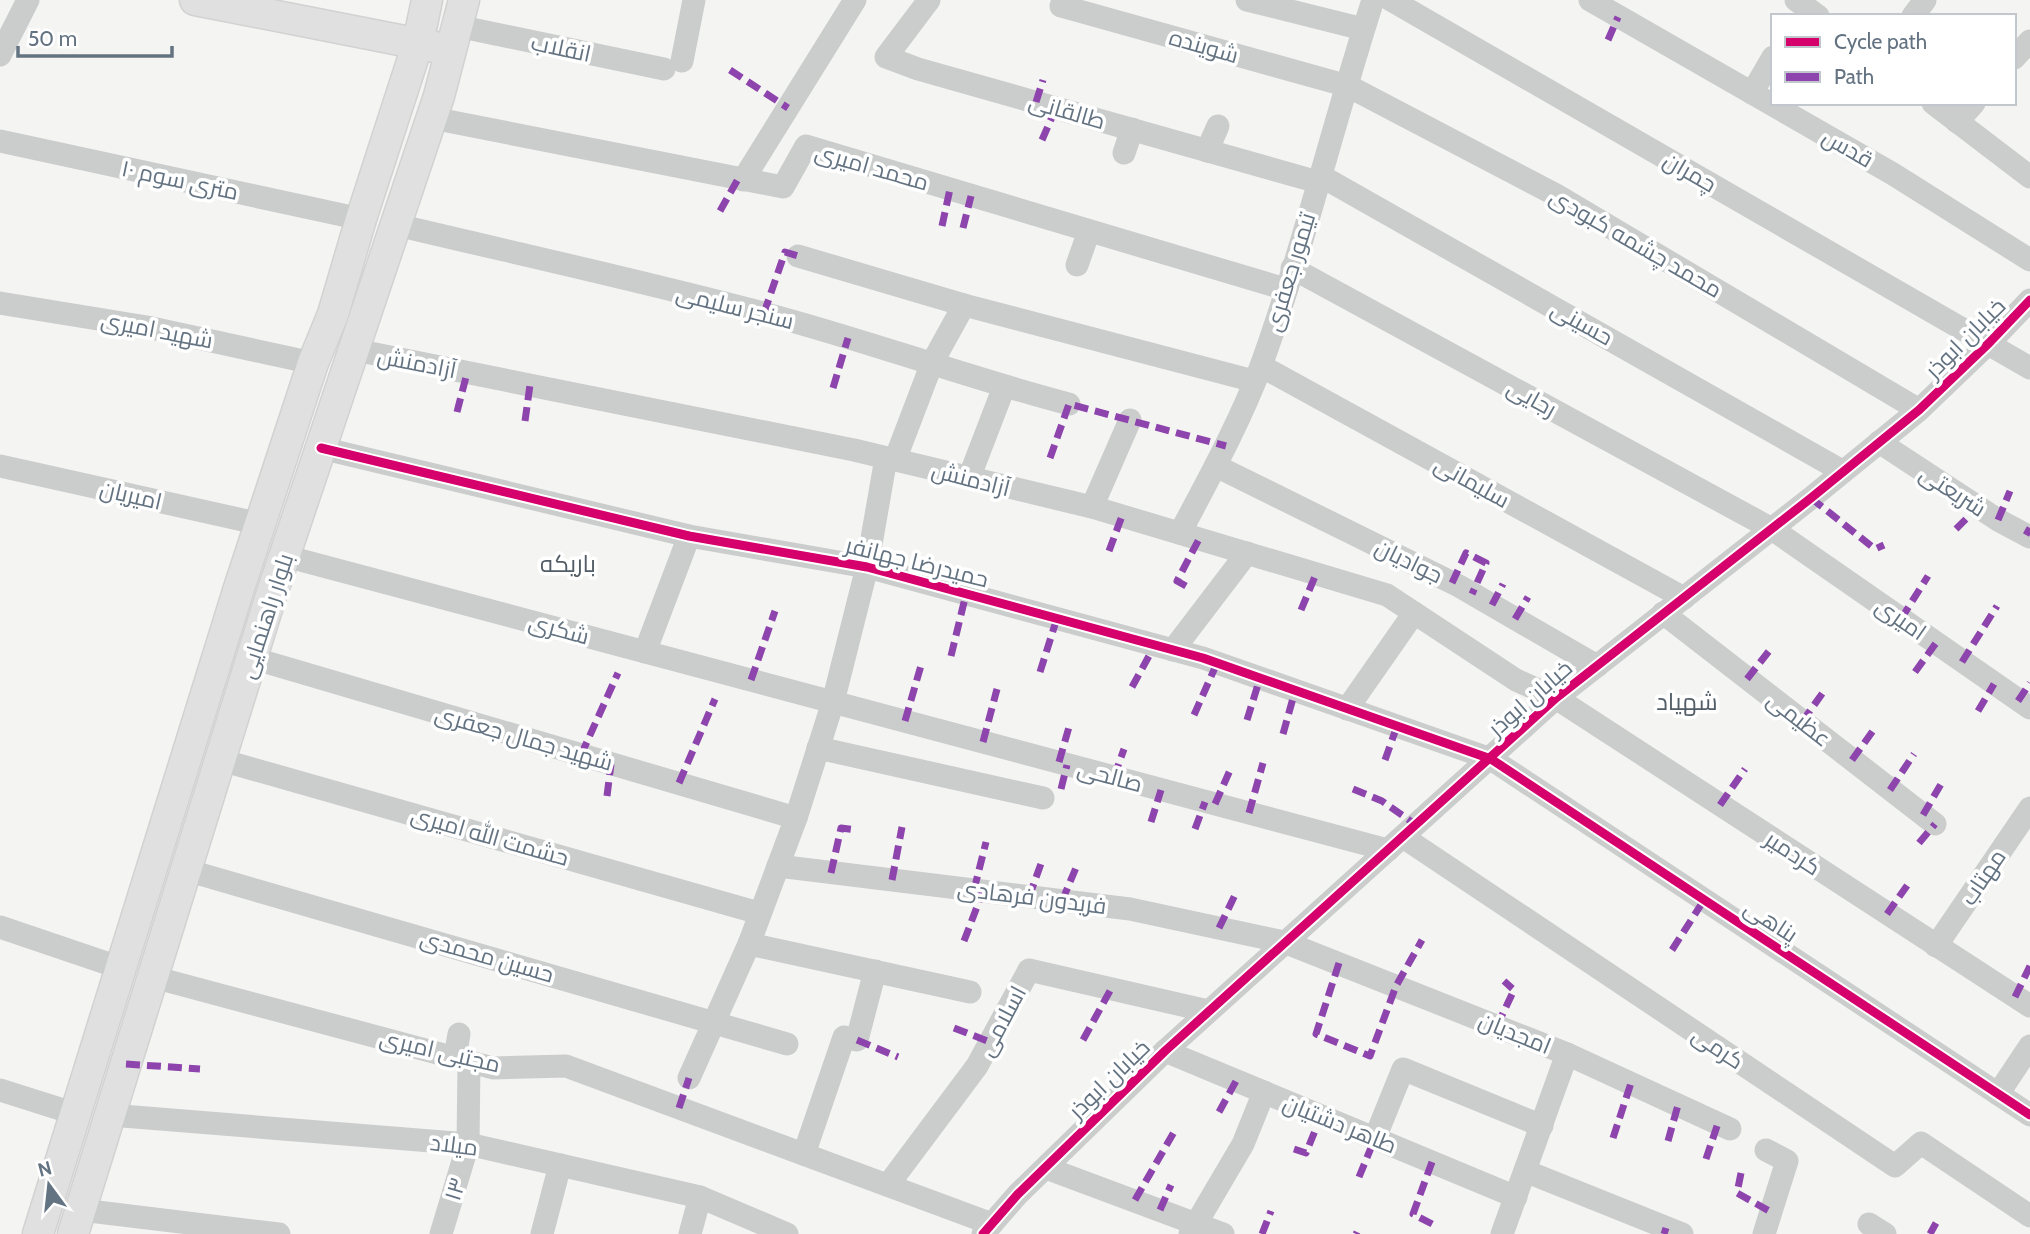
<svg xmlns="http://www.w3.org/2000/svg" width="2030" height="1234" font-family="Cabin,Cairo,sans-serif">
<style>
.lines{fill:none;stroke-linecap:round;stroke-linejoin:round}
.major-casing{stroke:#d1d2d1;stroke-width:33}
.minor{stroke:#cbcdcd;stroke-width:23}
.major{stroke:#e0e0e0;stroke-width:30}
.quiet{stroke:#8e44ad;stroke-width:7;stroke-dasharray:14 7;stroke-linecap:butt}
.cycleway-casing{stroke:#fff;stroke-width:13}
.cycleway{stroke:#d6006c;stroke-width:9}
.labels{text-anchor:middle;stroke-width:7;stroke-linejoin:round;paint-order:stroke}
.street-label{font-size:23px;fill:#647382;stroke:#fff}
.neighbourhood-label{font-size:24px;fill:#525d67;stroke:#fff}
</style>
<rect width="100%" height="100%" fill="#f4f4f2"/>
<g class="lines">
<defs>
<g id="major">
<polyline points="195,0 435,47"/>
<polyline points="38,1234 239,588 313,363 333,314 361,219 418,43 427,0"/>
<polyline points="73,1234 271,596 439,96 464,0"/>
</g>
</defs>
<use href="#major" class="major-casing"/>
<g class="minor">
<polyline points="929,0 886,57 918,69 1318,182"/>
<polyline points="1063,0 1061,6 1348,86 1556,195 1919,410"/>
<polyline points="1247,0 1363,29"/>
<polyline points="1391,0 2030,368"/>
<polyline points="1590,0 1893,174 2030,260"/>
<polyline points="1796,0 1818,16"/>
<polyline points="1913,16 1925,0"/>
<polyline points="457,26 664,69"/>
<polyline points="0,55 28,0"/>
<polyline points="2014,58 2030,41"/>
<polyline points="682,61 694,0"/>
<polyline points="1752,93 1773,57"/>
<polyline points="1933,103 2030,177"/>
<polyline points="432,118 783,187 806,146 1285,289"/>
<polyline points="1957,122 1974,103"/>
<polyline points="0,141 361,219"/>
<polyline points="1207,151 1218,126"/>
<polyline points="1124,153 1132,129"/>
<polyline points="1321,176 1842,471"/>
<polyline points="743,180 855,0"/>
<path d="M 397,225 C 519,254 642,281 763,313 C 866,340 966,377 1069,404"/>
<polyline points="798,256 964,305 1254,381"/>
<polyline points="1077,265 1089,231"/>
<polyline points="1292,268 1772,529 2030,708"/>
<polyline points="0,303 147,327 313,363"/>
<polyline points="355,350 854,450 1092,507 1387,595 1516,680 1556,698 2030,1006"/>
<polyline points="1261,366 1684,598"/>
<polyline points="1879,442 1998,520 2030,537"/>
<polyline points="321,448 689,536 867,567 1203,658 1491,759 2030,1115"/>
<polyline points="895,460 932,363 964,305"/>
<polyline points="0,466 261,524"/>
<polyline points="1216,466 1459,586 1597,666"/>
<polyline points="969,478 1004,387"/>
<polyline points="1092,507 1130,420"/>
<path d="M 1180,533 C 1209,478 1239,424 1261,366 C 1304,246 1334,121 1373,0"/>
<polyline points="285,556 1388,850"/>
<polyline points="1663,613 1935,824"/>
<polyline points="1173,650 1247,553"/>
<polyline points="645,652 689,536"/>
<polyline points="252,658 796,818"/>
<polyline points="1347,709 1414,613"/>
<polyline points="818,748 1043,798"/>
<polyline points="221,760 759,913"/>
<polyline points="1403,837 1895,1166 1921,1143 2030,1216"/>
<polyline points="778,866 1130,909 1284,942 1567,1054 1502,1234"/>
<polyline points="186,870 787,1044"/>
<polyline points="0,927 121,968"/>
<polyline points="749,944 970,992"/>
<polyline points="1936,946 2030,808"/>
<polyline points="153,977 493,1068 566,1066 992,1224"/>
<polyline points="1165,1051 1516,1197"/>
<polyline points="1567,1054 1730,1129"/>
<polyline points="455,1058 459,1034"/>
<polyline points="689,1078 749,944 796,818 833,702 867,567 886,458"/>
<polyline points="0,1090 76,1114"/>
<polyline points="1998,1094 2030,1046"/>
<polyline points="110,1115 468,1144 700,1197 787,1234"/>
<polyline points="1375,1138 1403,1069 1542,1126"/>
<polyline points="804,1154 844,1037 857,1040 875,971"/>
<polyline points="1046,1168 1223,1234"/>
<polyline points="1525,1171 1682,1234"/>
<polyline points="888,1185 977,1066 1029,970 1208,1011"/>
<polyline points="81,1210 279,1234"/>
<polyline points="1869,1224 1885,1234"/>
<polyline points="441,1234 468,1144 469,1062"/>
<polyline points="542,1234 560,1165"/>
<polyline points="690,1234 700,1197"/>
<polyline points="983,1234 1018,1194 1165,1051 1556,698 1811,498 1919,410 1989,343 2030,300"/>
<polyline points="1190,1234 1243,1144 1264,1092"/>
<polyline points="1764,1234 1787,1161 1766,1150"/>
</g>
<use href="#major" class="major"/>
<g class="quiet">
<polyline points="1608,40 1618,17"/>
<polyline points="730,70 788,108"/>
<polyline points="1036,102 1043,80"/>
<polyline points="1042,140 1056,108"/>
<polyline points="720,211 738,179"/>
<polyline points="942,226 950,189"/>
<polyline points="963,228 971,196"/>
<polyline points="764,313 785,252 798,256"/>
<polyline points="833,388 848,338"/>
<polyline points="457,412 467,373"/>
<polyline points="525,421 530,385"/>
<polyline points="1050,458 1069,404 1226,446"/>
<polyline points="1811,498 1875,549 1884,545"/>
<polyline points="1998,520 2010,491"/>
<polyline points="1956,529 1978,507"/>
<polyline points="2026,535 2030,528"/>
<polyline points="1109,551 1122,516"/>
<polyline points="1452,583 1466,553 1486,563 1472,594"/>
<polyline points="1186,586 1177,581 1199,539"/>
<polyline points="1492,605 1503,584"/>
<polyline points="1301,610 1316,574"/>
<polyline points="1515,619 1528,597"/>
<polyline points="1901,619 1928,576"/>
<polyline points="951,656 966,594"/>
<polyline points="1962,662 1997,606"/>
<polyline points="1040,672 1057,618"/>
<polyline points="1915,672 1936,643"/>
<polyline points="1747,679 1769,651"/>
<polyline points="751,680 775,611"/>
<polyline points="1132,687 1155,645"/>
<polyline points="2018,701 2030,683"/>
<polyline points="1978,711 1994,684"/>
<polyline points="1194,715 1217,663"/>
<polyline points="1247,720 1260,678"/>
<polyline points="905,721 922,662"/>
<polyline points="1802,722 1824,691"/>
<polyline points="1283,734 1295,691"/>
<polyline points="983,742 997,689"/>
<polyline points="581,755 618,673"/>
<polyline points="1385,760 1397,726"/>
<polyline points="1852,760 1875,728"/>
<polyline points="1059,762 1069,727"/>
<polyline points="1114,777 1124,749"/>
<polyline points="679,783 715,699"/>
<polyline points="1061,789 1067,765"/>
<polyline points="1353,789 1382,801 1416,825"/>
<polyline points="1890,790 1914,754"/>
<polyline points="607,796 611,764"/>
<polyline points="1215,804 1231,768"/>
<polyline points="1720,805 1745,769"/>
<polyline points="1249,813 1263,763"/>
<polyline points="1923,815 1944,779"/>
<polyline points="1151,822 1161,790"/>
<polyline points="1195,829 1205,802"/>
<polyline points="1919,843 1935,824"/>
<polyline points="831,873 841,828 857,830"/>
<polyline points="892,880 902,827"/>
<polyline points="974,890 986,842"/>
<polyline points="1029,897 1043,858"/>
<polyline points="1062,901 1078,863"/>
<polyline points="1887,914 1911,880"/>
<polyline points="1219,928 1235,895"/>
<polyline points="964,941 983,891"/>
<polyline points="1672,950 1704,900"/>
<polyline points="1339,963 1316,1034 1370,1056 1396,986 1422,940"/>
<polyline points="2015,997 2030,966"/>
<polyline points="1497,1026 1514,990 1504,981"/>
<polyline points="954,1028 990,1042"/>
<polyline points="857,1040 898,1057"/>
<polyline points="1083,1040 1111,989"/>
<polyline points="126,1064 200,1069"/>
<polyline points="679,1108 689,1078"/>
<polyline points="1219,1112 1236,1081"/>
<polyline points="1613,1138 1631,1083"/>
<polyline points="1668,1141 1678,1105"/>
<polyline points="1294,1149 1306,1153 1321,1116"/>
<polyline points="1706,1159 1718,1123"/>
<polyline points="1432,1162 1413,1214 1436,1226"/>
<polyline points="1741,1173 1737,1193 1771,1212"/>
<polyline points="1359,1177 1375,1138"/>
<polyline points="1135,1200 1174,1132"/>
<polyline points="1160,1210 1171,1185"/>
<polyline points="1262,1234 1271,1211"/>
<polyline points="1356,1234 1357,1232"/>
<polyline points="1664,1234 1666,1228"/>
<polyline points="1930,1234 1936,1223"/>
</g>
<defs>
<g id="cycleway">
<polyline points="321,448 689,536 867,567 1203,658 1491,759 2030,1115"/>
<polyline points="983,1234 1018,1194 1165,1051 1556,698 1811,498 1919,410 1989,343 2030,300"/>
</g>
</defs>
<use href="#cycleway" class="cycleway-casing"/>
<use href="#cycleway" class="cycleway"/>
</g>
<g class="labels">
<g class="street-label">
<text transform="translate(1204 46) rotate(16)" y="8">شوینده</text>
<text transform="translate(561 48) rotate(12)" y="8">انقلاب</text>
<text transform="translate(1067 111) rotate(16)" y="8">طالقانی</text>
<text transform="translate(1848 148) rotate(30)" y="8">قدس</text>
<text transform="translate(872 167) rotate(16)" y="8">محمد امیری</text>
<text transform="translate(1690 172) rotate(30)" y="8">چمران</text>
<text transform="translate(180 180) rotate(12)" y="8">۱۰ متری سوم</text>
<text transform="translate(1636 243) rotate(30)" y="8">محمد چشمه کبودی</text>
<text transform="translate(1290 272) rotate(-73)" y="8">تیمور جعفری</text>
<text transform="translate(735 307) rotate(14)" y="8">سنجر سلیمی</text>
<text transform="translate(1582 323) rotate(29)" y="8">حسینی</text>
<text transform="translate(157 330) rotate(11)" y="8">شهید امیری</text>
<text transform="translate(1965 338) rotate(-45)" y="8">خیابان ابوذر</text>
<text transform="translate(417 363) rotate(11)" y="8">آزادمنش</text>
<text transform="translate(1532 398) rotate(29)" y="8">رجایی</text>
<text transform="translate(971 479) rotate(14)" y="8">آزادمنش</text>
<text transform="translate(1472 482) rotate(29)" y="8">سلیمانی</text>
<text transform="translate(1953 491) rotate(33)" y="8">شریعتی</text>
<text transform="translate(131 495) rotate(13)" y="8">امیریان</text>
<text transform="translate(1409 561) rotate(26)" y="8">جوادیان</text>
<text transform="translate(917 562) rotate(14)" y="8">حمیدرضا جهانفر</text>
<text transform="translate(266 616) rotate(-72)" y="8">بلوار راهنمایی</text>
<text transform="translate(1901 619) rotate(35)" y="8">امیری</text>
<text transform="translate(559 629) rotate(15)" y="8">شکری</text>
<text transform="translate(1530 698) rotate(-41)" y="8">خیابان ابوذر</text>
<text transform="translate(1799 719) rotate(38)" y="8">عظیمی</text>
<text transform="translate(524 738) rotate(16)" y="8">شهید جمال جعفری</text>
<text transform="translate(1110 776) rotate(15)" y="8">صالحی</text>
<text transform="translate(490 836) rotate(16)" y="8">حشمت الله امیری</text>
<text transform="translate(1793 853) rotate(33)" y="8">کردمیر</text>
<text transform="translate(1983 877) rotate(-56)" y="8">مهتاب</text>
<text transform="translate(1032 897) rotate(7)" y="8">فریدون فرهادی</text>
<text transform="translate(1771 921) rotate(33)" y="8">پناهی</text>
<text transform="translate(487 956) rotate(16)" y="8">حسین محمدی</text>
<text transform="translate(1002 1021) rotate(-62)" y="8">اسلامی</text>
<text transform="translate(1515 1033) rotate(22)" y="8">امجدیان</text>
<text transform="translate(1718 1048) rotate(34)" y="8">کرمی</text>
<text transform="translate(440 1051) rotate(13)" y="8">مجتبی امیری</text>
<text transform="translate(1109 1079) rotate(-44)" y="8">خیابان ابوذر</text>
<text transform="translate(1340 1124) rotate(22)" y="8">طاهر دشتیان</text>
<text transform="translate(454 1145) rotate(7)" y="8">میلاد</text>
<text transform="translate(455 1189) rotate(-73)" y="8">۱۳</text>
</g>
<g class="neighbourhood-label">
<text x="568" y="572">باریکه</text>
<text x="1687" y="710">شهیاد</text>
</g>
</g>
<rect x="1771" y="14" width="245" height="91" fill="#ffffff" stroke="#c1c7cd" stroke-width="2"/>
<rect x="1785" y="37" width="35" height="10" fill="#d6006c" stroke="#c1c7cd" stroke-width="2"/>
<text x="1834" y="49" font-size="21" fill="#647382">Cycle path</text>
<rect x="1785" y="72" width="35" height="10" fill="#8e44ad" stroke="#c1c7cd" stroke-width="2"/>
<text x="1834" y="84" font-size="21" fill="#647382">Path</text>
<g transform="translate(49 1185) rotate(345)" stroke="#ffffff" stroke-width="5" paint-order="stroke">
<path d="M0-5L12 26L0 18L-12 26Z" fill="#647382"/>
<text y="-10" font-size="19" font-weight="bold" text-anchor="middle" fill="#647382">N</text>
</g>
<path d="M18 46v10h154v-10" fill="none" stroke="#647382" stroke-width="3.5"/>
<text x="28" y="46" font-size="21" fill="#647382" stroke="#ffffff" stroke-width="5" paint-order="stroke">50 m</text>
</svg>
